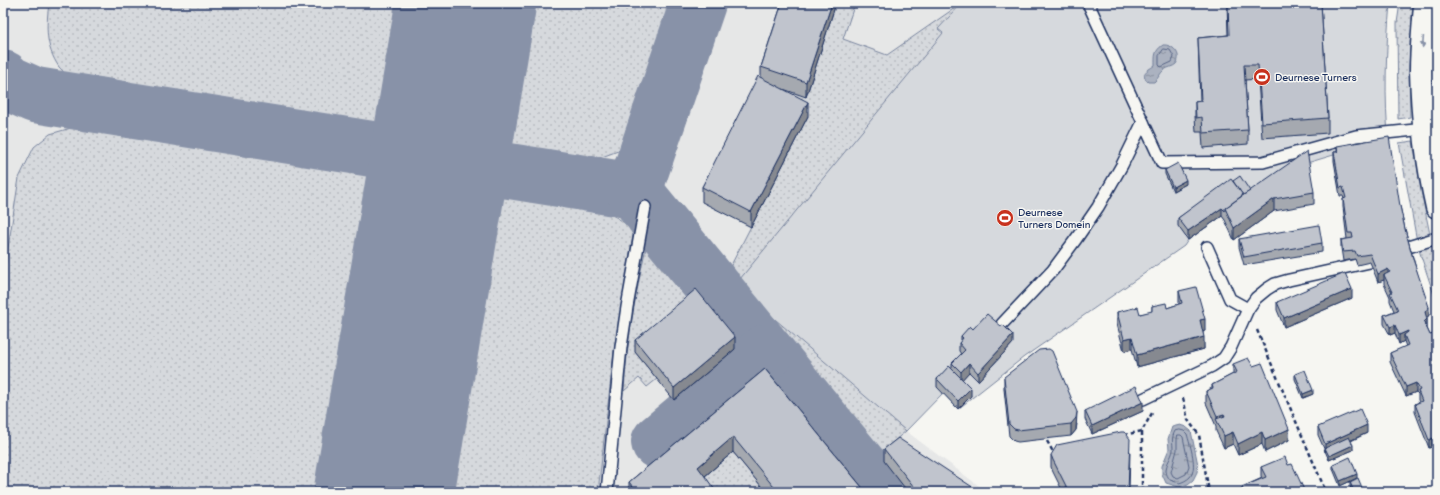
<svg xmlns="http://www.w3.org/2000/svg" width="1440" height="495" font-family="'Balsamiq Sans',sans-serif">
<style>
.built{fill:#e6e7e7}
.grass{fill:url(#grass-dots);stroke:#78849e}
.garden{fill:#d6d9dd;stroke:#78849e}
.water{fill:url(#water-ripples);stroke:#717e99}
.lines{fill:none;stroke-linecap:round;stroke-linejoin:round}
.shore{stroke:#556385;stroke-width:1}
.taxiway{stroke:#8892a8;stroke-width:56}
.runway{stroke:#8892a8;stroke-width:140}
.lane-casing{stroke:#1b2f5e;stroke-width:14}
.secondary-casing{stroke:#1b2f5e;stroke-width:25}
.path{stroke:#1b2f5e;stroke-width:2.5;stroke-dasharray:4 3;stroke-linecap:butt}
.lane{stroke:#f6f6f2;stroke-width:11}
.secondary{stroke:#f6f6f2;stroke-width:22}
.wall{fill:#a5a9b0;stroke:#1b2f5e}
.shaded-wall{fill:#868990;stroke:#1b2f5e}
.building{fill:#c0c4cd;stroke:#1b2f5e}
.oneway{fill:#8892a8}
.labels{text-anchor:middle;stroke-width:3;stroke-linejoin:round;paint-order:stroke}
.poi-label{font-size:10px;fill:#1b2f5e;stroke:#f6f6f2;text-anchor:start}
</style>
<defs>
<pattern id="grass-dots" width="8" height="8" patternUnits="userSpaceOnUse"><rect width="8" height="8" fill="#d6d9dd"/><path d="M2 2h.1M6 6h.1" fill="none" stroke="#b7bbc0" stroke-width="1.8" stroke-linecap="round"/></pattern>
<pattern id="water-ripples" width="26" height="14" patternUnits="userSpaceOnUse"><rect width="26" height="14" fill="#abb2c0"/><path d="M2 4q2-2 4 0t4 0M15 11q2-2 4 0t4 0" fill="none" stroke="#8a919f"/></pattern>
</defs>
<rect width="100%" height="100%" fill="#f6f6f2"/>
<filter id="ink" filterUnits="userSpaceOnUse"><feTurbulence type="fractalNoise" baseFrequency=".025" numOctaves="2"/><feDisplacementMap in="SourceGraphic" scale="8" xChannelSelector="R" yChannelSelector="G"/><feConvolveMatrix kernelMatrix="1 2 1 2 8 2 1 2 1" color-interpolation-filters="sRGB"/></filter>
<g filter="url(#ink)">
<polygon class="built" points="3,3 962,3 957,7 735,285 906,431 987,492 3,492"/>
<g class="grass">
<path d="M 49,3 L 679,3 L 636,135 L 618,151 L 599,158 L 78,84 C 72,79 64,73 59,67 C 45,46 46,27 49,3 Z"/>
<polygon points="836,3 855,3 843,39 887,55 962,3 959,352 895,421 906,431 876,456 726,275 807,117 758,91"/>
<polygon points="1400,3 1413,3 1409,66 1410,117 1398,119 1397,23"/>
<path d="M 71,128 L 92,128 L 594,207 C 609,214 627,219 633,235 L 615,343 L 598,492 L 3,492 L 3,280 L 19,178 L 34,147 L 50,134 Z"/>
<polygon points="1413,141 1421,191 1432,244 1437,262 1437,304 1418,247 1399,143"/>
<path d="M 648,239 L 696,301 L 635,352 L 657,379 L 647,387 L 639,378 L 624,391 C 627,339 636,290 648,239 Z"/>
<polygon points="733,452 766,492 706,492 698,482"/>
</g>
<path class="garden" d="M 962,3 L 1390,3 C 1386,50 1384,98 1389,145 L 1337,154 L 1307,163 L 1225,220 L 1222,216 L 1188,240 L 1184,246 L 1024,357 L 958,409 L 943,393 L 906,431 L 735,285 L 943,33 L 938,29 Z"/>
<g class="water">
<path d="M 1163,45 C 1172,44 1183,54 1176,64 C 1173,67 1168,67 1164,70 C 1160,73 1158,79 1154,82 L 1148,82 C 1139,72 1149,70 1155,65 C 1155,56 1154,51 1163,45 Z"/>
<polygon points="1180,425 1186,427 1191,431 1198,465 1197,472 1193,480 1188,484 1179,487 1166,483 1162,474 1162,466 1169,449 1168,439 1172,427"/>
</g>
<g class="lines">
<g class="shore">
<polygon points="1164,49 1170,50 1174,57 1172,62 1161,67 1159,65 1159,56"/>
<path d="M 1180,430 L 1184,431 L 1187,434 C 1190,445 1198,468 1190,477 C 1187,480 1183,482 1179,483 L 1170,480 C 1168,477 1166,474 1166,471 C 1166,463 1172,457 1173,450 C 1173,442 1171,438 1175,431 Z"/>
<polygon points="1178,435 1181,435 1183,437 1189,466 1186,474 1178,478 1173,476 1171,472 1177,450 1177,440"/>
</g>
<g class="taxiway">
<polyline points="3,78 8,83 35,95 634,191 881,492"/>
<polyline points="634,191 698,3"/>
<polyline points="659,442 766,352"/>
</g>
<polyline class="runway" points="384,492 466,3"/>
<defs>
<g id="lane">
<polyline points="1088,3 1162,163 1263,162 1356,136 1425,129"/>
<polyline points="1207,247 1230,299 1248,309"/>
<polyline points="1408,247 1437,238"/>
<polyline points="1002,324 1053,270 1076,239 1098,207 1122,165 1143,122"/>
<polyline points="1143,399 1212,366 1224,358 1231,347 1248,309 1256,298 1267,289 1275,284 1289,280 1370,262"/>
<polyline points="607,492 621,347 627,307 645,207"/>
</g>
<path id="secondary" d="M 1425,3 C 1424,25 1421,48 1421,70 C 1422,116 1427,163 1437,207"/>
</defs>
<use href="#lane" class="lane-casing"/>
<use href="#secondary" class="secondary-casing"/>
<g class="path">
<polyline points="1257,330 1326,492"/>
<polyline points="1183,398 1188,420 1199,435 1209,492"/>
<polyline points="1124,435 1142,431 1152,413"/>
<polyline points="1047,441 1052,450 1057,449"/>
<polyline points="1142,492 1142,431"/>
</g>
<use href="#lane" class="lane"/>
<use href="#secondary" class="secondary"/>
</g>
<g class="wall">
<polygon points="782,3 836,3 806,97 783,89 808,116 751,227 702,202 702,187 761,78 761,67"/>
<polygon points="1227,3 1321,3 1328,118 1328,133 1262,138 1258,79 1245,80 1248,130 1248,144 1203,148 1202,132 1196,132 1195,116 1195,102 1200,101 1198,38 1228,35"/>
<polygon points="1337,146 1400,206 1405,229 1429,315 1427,318 1427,328 1430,335 1437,333 1437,456 1433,446 1429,448 1415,412 1415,404 1419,402 1418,400 1418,394 1416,392 1406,396 1390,362 1390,353 1406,347 1404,341 1399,344 1395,333 1390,335 1384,324 1384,315 1394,311 1390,301 1390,297 1384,284 1384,280 1378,282 1370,262 1357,265 1355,259 1343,261 1341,248 1341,240 1347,239 1343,207 1343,199 1344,199 1343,196 1340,196 1334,161 1334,152 1337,152"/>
<polygon points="1165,170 1186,184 1173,191 1165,174"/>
<polygon points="1233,181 1250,191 1314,192 1314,204 1274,211 1234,240 1225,220 1222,216 1188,240 1178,226 1178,218"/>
<polygon points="1239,239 1322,243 1322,252 1244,265 1239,247"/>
<polygon points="1179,291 1205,331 1203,331 1204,349 1137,367 1132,349 1124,351 1117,324 1117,312 1140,314 1152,312 1152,306 1167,308 1179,304"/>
<polygon points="1352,298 1284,327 1277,310 1277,302"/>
<polygon points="973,329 1013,343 978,381 969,372 962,379 971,396 958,409 937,387 937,379 952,368 952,363 961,354 959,351 959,343 961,341 961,336"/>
<polygon points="635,340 735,349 674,400 635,352"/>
<polygon points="1233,364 1289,440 1265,452 1262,444 1238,455 1233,444 1224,448 1216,431 1216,426 1206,403 1206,391 1212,388 1212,385 1233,374"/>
<polygon points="765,369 866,492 766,492 733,452 705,476 715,492 629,492 629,482"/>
<polygon points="1295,374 1313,394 1303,398 1295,379"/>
<polygon points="1004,377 1077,424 1076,430 1071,436 1018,442 1014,441 1009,436 1004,389"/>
<polygon points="1085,411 1143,411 1092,434 1085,419"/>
<polygon points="1318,427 1367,433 1351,441 1353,450 1329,460 1318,435"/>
<polygon points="884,449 980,492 908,492 884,461"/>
<polygon points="1130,451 1129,492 1063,492 1053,472 1051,467 1051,455"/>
<polygon points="1288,465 1305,492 1242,492 1242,487 1262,478 1261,476 1261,467"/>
<polygon points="1333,465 1357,478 1340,486 1333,469"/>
<polygon points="1350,482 1363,492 1352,492 1350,486"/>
</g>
<g class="shaded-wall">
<polygon points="832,3 836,3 806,97 806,82"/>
<polygon points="808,102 808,116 751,227 751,212"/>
<polygon points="1186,180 1186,184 1173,191 1173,187"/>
<polygon points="1274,199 1274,211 1234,240 1234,228"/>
<polygon points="1222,208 1222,216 1188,240 1188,231"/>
<polygon points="1388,269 1388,278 1384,275 1384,280 1378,282 1378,274"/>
<polygon points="1352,289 1352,298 1284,327 1284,318"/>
<polygon points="1429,307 1429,315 1425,320 1425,312"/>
<polygon points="1205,319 1205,331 1200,332 1200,320"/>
<polygon points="1427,319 1427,328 1424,330 1424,322"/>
<polygon points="1395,325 1395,333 1390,335 1390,327"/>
<polygon points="1408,331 1408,339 1404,335 1404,341 1399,344 1399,335"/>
<polygon points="1013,335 1013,343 978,381 978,373"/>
<polygon points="735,337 735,349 674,400 674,388"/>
<polygon points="1132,337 1132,349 1124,351 1124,339"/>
<polygon points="1204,337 1204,349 1137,367 1137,355"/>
<polygon points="969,363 969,372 961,381 961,372"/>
<polygon points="1416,383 1416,392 1406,396 1406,387"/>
<polygon points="971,388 971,396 958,409 958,401"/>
<polygon points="1313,390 1313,394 1303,398 1303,394"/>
<polygon points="1143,402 1143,411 1092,434 1092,426"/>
<polygon points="1077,412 1076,430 1071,436 1071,424"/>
<polygon points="1224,414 1224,426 1217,421 1217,416"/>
<polygon points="1367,425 1367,433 1327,451 1325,448 1325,452 1325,444"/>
<polygon points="1289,429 1289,440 1265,452 1265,440"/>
<polygon points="1233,432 1233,444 1224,448 1224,436"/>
<polygon points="1262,432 1262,444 1238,455 1238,444"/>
<polygon points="733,437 733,452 698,482 698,467"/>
<polygon points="1433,438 1433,446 1429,448 1429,440"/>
<polygon points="1353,445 1353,450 1329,460 1329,456"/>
<polygon points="1357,474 1357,478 1340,486 1340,481"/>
</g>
<g class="building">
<polygon points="782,3 832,3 806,82 761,67"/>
<polygon points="1228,3 1321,3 1328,118 1262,123 1258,65 1244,65 1248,130 1203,133 1202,117 1196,118 1195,102 1201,101 1198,38 1229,35"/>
<polygon points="758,76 808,102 751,212 702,187"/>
<polygon points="1389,137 1400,206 1405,229 1414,262 1429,307 1425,312 1427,319 1424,322 1430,335 1437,333 1437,448 1433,438 1429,440 1415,404 1422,401 1418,391 1420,390 1416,383 1406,387 1390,353 1408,345 1404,335 1408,332 1408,331 1399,335 1395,325 1390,327 1384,315 1398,310 1390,293 1392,292 1384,275 1390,272 1388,269 1378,274 1370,254 1357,256 1355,251 1343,252 1341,240 1353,238 1352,233 1348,233 1343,199 1346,198 1343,187 1340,188 1334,152 1338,152 1337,146"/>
<polygon points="1307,151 1314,192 1274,199 1234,228 1225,208"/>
<polygon points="1178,163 1186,180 1173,187 1165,170"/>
<polygon points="1240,176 1250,191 1243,195 1233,181"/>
<polygon points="1231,179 1243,195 1225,208 1225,211 1222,208 1188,231 1178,218"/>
<polygon points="1319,225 1322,243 1244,257 1239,239"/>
<polygon points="1345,273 1352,289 1284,318 1277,302"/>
<polygon points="1196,287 1205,319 1200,320 1204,337 1137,355 1132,337 1124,339 1117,312 1138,307 1140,314 1152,311 1152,306 1166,303 1167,308 1182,303 1179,291"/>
<polygon points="696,289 735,337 674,388 635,340"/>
<polygon points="987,314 1001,326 1003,325 1013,335 978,373 969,363 961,372 952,363 965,350 959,343 963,338 961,336 970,326 973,329"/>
<polygon points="1049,349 1052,351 1077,412 1076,418 1071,424 1018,430 1014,429 1009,424 1004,377 1039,350"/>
<polygon points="1248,358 1253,366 1262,363 1289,429 1265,440 1262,432 1238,444 1233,432 1224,436 1216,419 1225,416 1224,414 1217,416 1206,391 1213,388 1212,385 1237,372 1233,364"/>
<polygon points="949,366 971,388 958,401 937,379"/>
<polygon points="765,369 866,492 778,492 733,437 698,467 715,490 713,492 637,492 629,482"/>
<polygon points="1305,370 1313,390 1303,394 1295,374"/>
<polygon points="1136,386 1143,402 1092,426 1085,411"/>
<polygon points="1360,409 1367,425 1325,444 1318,427"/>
<polygon points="1121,432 1124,432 1127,435 1130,439 1128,492 1069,492 1053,460 1051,455 1057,445"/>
<polygon points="1349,437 1353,445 1329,456 1325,448"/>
<polygon points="898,438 980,492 918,492 884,449"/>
<polygon points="1285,457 1288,465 1292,464 1305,492 1244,492 1242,487 1266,477 1261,467"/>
<polygon points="1350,457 1357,474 1340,481 1333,465"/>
<polygon points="1358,478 1363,490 1358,492 1354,492 1350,482"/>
</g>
<defs><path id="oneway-solid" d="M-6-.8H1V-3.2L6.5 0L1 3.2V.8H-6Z"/></defs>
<use class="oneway" href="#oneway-solid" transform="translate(1423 42) rotate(94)"/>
</g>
<defs>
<symbol id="stadium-disc" viewBox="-11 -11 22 22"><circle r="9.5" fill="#c8321e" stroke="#f6f6f2"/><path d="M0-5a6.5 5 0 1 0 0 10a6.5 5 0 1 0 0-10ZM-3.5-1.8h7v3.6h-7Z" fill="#fff"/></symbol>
</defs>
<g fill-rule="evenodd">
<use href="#stadium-disc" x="1252" y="67" width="20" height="20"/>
<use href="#stadium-disc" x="995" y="208" width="20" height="20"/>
</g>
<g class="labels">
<g class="poi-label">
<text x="1275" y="81">Deurnese Turners</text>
<text x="1018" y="216">Deurnese<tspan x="1018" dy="12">Turners Domein</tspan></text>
</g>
</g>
<rect width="1440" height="495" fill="none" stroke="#f6f6f2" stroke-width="16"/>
<rect x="8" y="8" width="1424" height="479" fill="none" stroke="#1b2f5e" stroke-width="1.5" filter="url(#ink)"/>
</svg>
